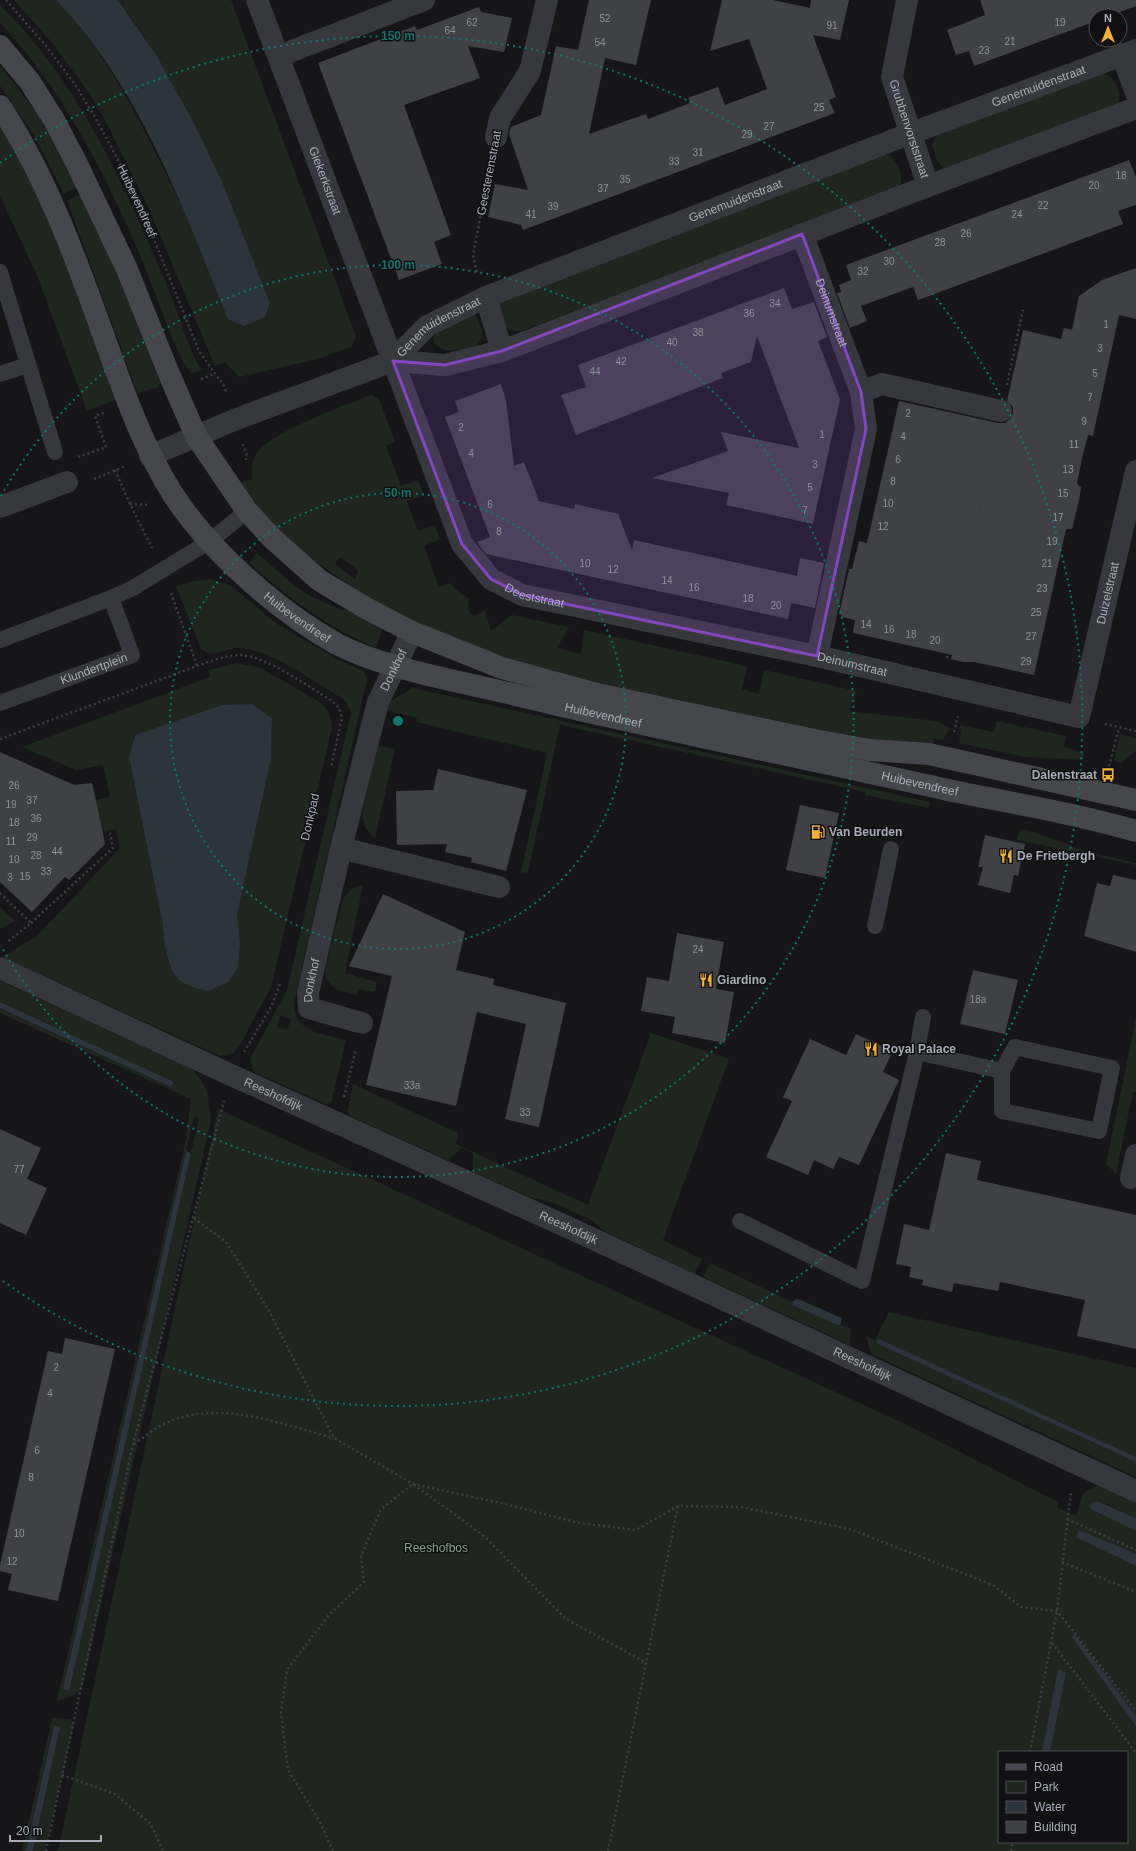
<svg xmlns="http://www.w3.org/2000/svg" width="1136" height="1851" font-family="Helvetica,sans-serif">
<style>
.green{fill:#1e261f;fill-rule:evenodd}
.water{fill:#2c353c}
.building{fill:#404145}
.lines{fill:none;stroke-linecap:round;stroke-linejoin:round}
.path{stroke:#3d3f44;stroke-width:2.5;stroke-dasharray:2 3;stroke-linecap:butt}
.lane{stroke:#37383d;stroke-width:16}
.street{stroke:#37383d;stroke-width:22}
.secondary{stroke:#45474d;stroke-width:22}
.marked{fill:#8446be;fill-opacity:0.2;stroke:#8446be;stroke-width:3;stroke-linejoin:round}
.ring{fill:none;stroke:#0f766e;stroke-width:2;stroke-dasharray:2 4}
.labels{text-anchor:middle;stroke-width:3;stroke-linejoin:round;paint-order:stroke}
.number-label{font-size:10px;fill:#8e929b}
.street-label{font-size:12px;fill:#a8adb8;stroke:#111113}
.poi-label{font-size:12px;font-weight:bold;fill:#a8adb8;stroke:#111113;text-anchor:start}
.park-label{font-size:12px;fill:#7fa381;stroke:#111113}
.centre{fill:#0f766e;stroke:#111113;stroke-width:2}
.ring-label{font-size:12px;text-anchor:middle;font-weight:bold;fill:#0f766e;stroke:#111113;stroke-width:3;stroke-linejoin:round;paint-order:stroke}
</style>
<rect width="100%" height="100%" fill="#161618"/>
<g class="green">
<path d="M 14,0 L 56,0 C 114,60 144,131 181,204 C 201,244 224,284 245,324 L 265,317 L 270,303 C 228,199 187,89 118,0 L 231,0 L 356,336 L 351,347 L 318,359 L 239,377 L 225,362 L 215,366 L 149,209 L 104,118 L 89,93 L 54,45 Z"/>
<path d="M 0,5 C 79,82 123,183 166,283 C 178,311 186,343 201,370 L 192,374 L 186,367 C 167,332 156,292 140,255 C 104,171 63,90 0,23 Z"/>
<polygon points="0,65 38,115 77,187 64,194 34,135 0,86"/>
<path d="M 1101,73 C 1115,75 1123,93 1118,106 L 944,169 L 937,161 L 932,145 L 937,134 Z"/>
<polygon points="0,121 34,177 117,399 87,411 37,275 0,196"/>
<path d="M 883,154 C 896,156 902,171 901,183 L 893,192 L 521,331 L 512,331 L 506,327 L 499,303 Z"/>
<polygon points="81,194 113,264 160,383 158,387 139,393 137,392 67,200"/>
<path d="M 473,312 L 478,319 L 483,335 L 477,346 C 465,349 437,357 433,339 L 436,333 Z"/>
<path d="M 371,395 L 379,399 L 395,442 L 386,446 L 401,486 L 418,480 L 424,495 L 407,501 L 418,531 L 435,525 L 440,539 L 424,546 L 439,587 L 451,583 L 453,587 L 469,599 L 468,608 L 470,614 L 476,615 L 485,610 L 491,631 L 512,615 L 569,627 L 557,648 L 581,654 L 584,630 L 747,666 L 742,689 L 759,694 L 764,670 L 857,691 L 849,711 L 936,721 L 950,728 L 943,740 L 934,739 L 933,747 L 846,737 L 543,672 L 416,624 L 355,589 L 306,555 L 266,518 L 244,490 L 242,481 L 252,480 C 251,470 251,462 257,453 C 271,432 345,405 371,395 ZM 340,557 L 358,570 L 355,579 L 335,564 Z"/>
<path d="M 257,553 L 294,585 L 310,596 L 337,608 L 350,611 L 384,625 L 376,648 C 328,627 288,598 249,563 Z"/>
<path d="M 211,579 L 230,585 L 276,623 L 297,636 L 341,661 L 364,671 L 367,679 L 294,1004 C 295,1033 324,1034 346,1040 L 332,1100 L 331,1102 L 326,1104 L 254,1072 L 250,1059 L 287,990 L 351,712 L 346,702 L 342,698 C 316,683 269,649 240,648 C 229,648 220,653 209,654 L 201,649 L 176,587 C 187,582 198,580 211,579 ZM 280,1016 L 291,1019 L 287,1030 L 277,1027 Z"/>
<path d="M 236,663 L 261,668 L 318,701 C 328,708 332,716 332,728 L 271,987 L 242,1041 L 234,1053 L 220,1056 L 2,957 L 37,936 L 120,848 L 116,829 L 102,832 L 96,800 L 110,797 L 103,765 L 76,770 L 22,747 L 210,677 L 208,670 ZM 252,704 L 272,718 L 271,759 L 237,915 L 165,947 L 162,920 L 129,757 L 135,735 L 192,715 Z"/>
<polygon points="413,688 930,802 929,808 865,795 865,792 560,725 528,872 521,873 547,753 416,722 417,718 386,710 389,702"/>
<polygon points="997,721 1066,736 1064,747 1084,752 1083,760 1025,757 959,743 961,730 959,729 960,725 994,732"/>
<polygon points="1120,734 1136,738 1136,751 1121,763 1114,761"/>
<polygon points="377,745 395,749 375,838 366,829 362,816"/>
<polygon points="1020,829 1035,832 1081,850 1136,863 1136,865 1017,840"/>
<path d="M 363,885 L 345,973 L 377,982 L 375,992 L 359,989 L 357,995 C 341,991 325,989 325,969 L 343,899 L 351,889 Z"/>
<polygon points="0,907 15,921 0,929"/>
<path d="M 0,981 L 191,1068 L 200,1078 L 207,1091 L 211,1120 L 82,1688 C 74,1696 68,1700 57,1700 L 186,1139 L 191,1099 L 0,1013 L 0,1008 L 171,1087 L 173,1082 L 0,1002 ZM 194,1116 L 199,1118 L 68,1691 L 63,1689 Z"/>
<polygon points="1136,1018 1136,1092 1133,1092 1116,1174 1106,1164"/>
<polygon points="651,1033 729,1059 663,1240 702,1259 695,1274 604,1231 591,1220 549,1201 532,1198 473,1172 473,1153 462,1148 448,1160 350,1116 348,1111 353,1084 458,1133 456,1144 588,1205"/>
<path d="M 218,1109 L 903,1423 L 1058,1502 L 1057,1507 L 1076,1516 L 1083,1493 L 1098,1485 L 1136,1502 L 1136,1518 L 1104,1503 L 1092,1510 L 1136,1531 L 1136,1851 L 58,1851 ZM 999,1752 L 1127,1752 L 1127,1842 L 999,1842 Z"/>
<polygon points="710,1263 793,1302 792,1305 851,1329 850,1345 703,1277"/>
<polygon points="889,1312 1136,1368 1136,1457 878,1339 878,1344 1136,1462 1136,1477 871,1354 866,1336 875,1340"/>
<polygon points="52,1718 71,1719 74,1724 45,1851 33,1851 60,1727 54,1726 26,1851 22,1851"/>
</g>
<g class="water">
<path d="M 56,0 L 118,0 L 157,56 L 194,123 L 222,182 L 270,303 L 265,317 L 244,326 L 228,319 C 183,209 141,88 56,0 Z"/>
<polygon points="252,704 272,718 271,759 237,915 240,944 238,967 228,982 209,991 192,987 180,981 172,971 165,947 162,920 129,757 135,735 222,705"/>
<polygon points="0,1002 174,1082 171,1087 0,1008"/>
<polygon points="186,1151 191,1153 69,1691 63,1689"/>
<polygon points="798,1299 842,1318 840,1326 792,1305 793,1301"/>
<polygon points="879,1339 1136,1457 1136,1462 878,1344 876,1340"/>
<polygon points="1097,1501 1136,1518 1136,1531 1092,1510 1089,1505"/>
<polygon points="1079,1530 1136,1554 1136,1566 1076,1537"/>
<polygon points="1075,1635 1136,1716 1136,1726 1072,1637"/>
<polygon points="1058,1669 1066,1673 1050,1752 1042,1752"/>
<polygon points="54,1726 60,1727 33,1851 26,1851"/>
</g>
<g class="building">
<polygon points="589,0 651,0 636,65 605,58 589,134 646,114 648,119 690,103 688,98 718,87 725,105 767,89 749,39 710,51 722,0 773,0 810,8 811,0 849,0 840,40 813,35 836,97 829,100 835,113 523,230 521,225 488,217 495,184 528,190 509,134 511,127 541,115 556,46 578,50"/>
<polygon points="980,0 1136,0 1136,6 1109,16 1096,16 1096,21 974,66 969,51 956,55 947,30 985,15"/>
<polygon points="479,7 481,12 512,18 504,52 468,46 480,78 404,105 451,235 434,242 442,264 399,280 318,63 415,26 417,30"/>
<polygon points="1129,160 1136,177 1136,205 1118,211 1123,224 918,300 913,287 861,306 867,321 850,328 837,293 841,292 839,285 851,280 846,265"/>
<polygon points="1136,268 1136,319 1119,315 1093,436 1088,435 1082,458 1077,484 1081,487 1080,496 1072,529 1066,529 1034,675 974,662 963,662 951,659 952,655 853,633 855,620 842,617 842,615 839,614 849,569 852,569 859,541 867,543 899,401 998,423 1005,423 1010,419 1013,413 1013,407 1007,401 1023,330 1061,339 1064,328 1072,330 1079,296 1102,280"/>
<polygon points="784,288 792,309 814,302 827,337 818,341 840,399 813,524 726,505 729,493 652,478 728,451 721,432 799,448 757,336 751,362 721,373 723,378 576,435 561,395 586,387 578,365"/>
<polygon points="501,384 506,400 514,466 524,462 539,501 574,509 575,504 618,514 632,550 634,540 797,576 800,558 824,563 815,608 791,603 788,619 486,554 477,542 490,537 445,417 459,412 455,401"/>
<polygon points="0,752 74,785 92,783 96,800 105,844 69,880 65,877 32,912 0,882"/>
<polygon points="438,769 527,790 506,871 471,862 472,858 445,852 447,844 397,845 396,791 433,790"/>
<polygon points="800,805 839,813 825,878 786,870"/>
<polygon points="985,835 1025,844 1018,876 1014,875 1010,893 978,885 983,867 978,867"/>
<polygon points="1113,875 1136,880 1136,952 1084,936 1097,883 1110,886"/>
<polygon points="383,894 465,932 456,970 494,979 493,985 566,1003 539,1127 505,1119 526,1024 477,1012 456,1106 366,1085 392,976 349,966"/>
<polygon points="677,933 724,942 716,989 734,992 725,1043 672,1033 675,1017 641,1011 647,977 669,981"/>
<polygon points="973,970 1018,980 1005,1034 960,1024"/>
<polygon points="856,1034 893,1051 883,1072 899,1080 859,1165 839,1157 833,1169 814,1160 808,1175 766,1157 792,1101 783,1097 810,1039 846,1055"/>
<polygon points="0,1129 41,1148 27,1179 47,1188 26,1235 0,1223"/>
<polygon points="946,1153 981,1161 977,1180 1136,1215 1136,1349 1077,1336 1085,1300 1000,1282 998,1291 954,1283 952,1292 922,1285 923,1280 909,1277 911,1267 896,1264 904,1224 929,1230"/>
<polygon points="65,1338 115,1349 58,1601 8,1590 12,1574 0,1571 0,1565 48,1351 62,1354"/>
</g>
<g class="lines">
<g class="path">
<path id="s1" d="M 6,0 L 46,46 L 74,83 L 95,117 L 118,160 L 145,217 L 199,351 L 224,386 L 227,394"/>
<polyline points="477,272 473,255 491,163"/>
<polyline points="201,379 214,374"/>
<polyline points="1007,385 1023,309"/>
<polyline points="243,444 247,456 246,460"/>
<polyline points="78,457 106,447 95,416 104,413"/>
<polyline points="115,470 130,504 152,548"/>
<polyline points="94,479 126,466"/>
<polyline points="130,504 148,505"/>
<polyline points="869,541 968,563"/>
<polyline points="171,593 197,666"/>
<polyline points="947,658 996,436"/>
<polyline points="1105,724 1136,731"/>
<polyline points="954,732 958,716"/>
<path d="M 0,739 L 197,666 C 210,661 224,656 239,655 C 265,655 309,687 332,701 L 339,708 L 342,718 L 331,767"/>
<polyline points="1109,766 1119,728"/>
<polyline points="0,893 31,923 7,942"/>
<polyline points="31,923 113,848 110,833"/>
<polyline points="244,1052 271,1007 280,984"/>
<polyline points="344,1097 356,1049"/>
<polyline points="194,1218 226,1242 268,1309 334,1438 413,1484 505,1504 579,1523 636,1530 678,1506"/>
<path d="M 134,1444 C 144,1437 154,1429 164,1424 C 217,1398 281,1424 334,1438"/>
<polyline points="1067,1519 1136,1550"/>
<polyline points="1062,1562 1136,1592"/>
<polyline points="1052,1643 1136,1753"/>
<polyline points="1030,1752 1057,1611 1071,1491"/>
<polyline points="62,1775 115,1794 151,1824 163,1851"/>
<polyline points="46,1851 133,1444 224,1101"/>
<polyline points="333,1851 320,1822 288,1770 281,1712 287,1670 328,1616 364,1582 361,1556 381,1509 413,1484 484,1536 566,1619 645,1662"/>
<polyline points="608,1851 678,1506 741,1507 850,1529 993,1585 1021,1607 1057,1611 1136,1711"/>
<polyline points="1011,1851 1013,1842"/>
</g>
<g class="lane">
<polyline points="0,272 55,452"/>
<polyline points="0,374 28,365"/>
<polyline points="0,640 111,598 133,588 210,541 247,511"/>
<path id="s2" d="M 0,703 L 132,655 L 111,598"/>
<polyline points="875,926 891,849"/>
<polyline points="923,1017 917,1052 1002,1071 1015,1047 1112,1068 1099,1131 1002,1111 1002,1071"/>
<polyline points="740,1221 862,1281 917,1052"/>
</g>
<g class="street">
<path id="s3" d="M 257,0 L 462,544 L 491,579 L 522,595 L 817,656 L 1079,717 L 1136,471"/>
<path id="s4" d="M 907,0 L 892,77 L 928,186"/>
<polyline points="1122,54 1136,93"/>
<polyline points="279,56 424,0"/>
<polyline points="496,137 500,118 530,71 547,0"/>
<path id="s5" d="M 802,234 L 861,392 L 866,429 L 817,656"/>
<polyline points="486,297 502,351"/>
<polyline points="393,361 445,365 502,351 928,186 1136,108"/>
<polyline points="861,392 882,384 1001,411"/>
<path id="s6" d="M 150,456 L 234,420 L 393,361 L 427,326 L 486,297 L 909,134 L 1136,50"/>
<polyline points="0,507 67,482"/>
<polyline points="341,848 499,887"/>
<path id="s7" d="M 0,968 L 231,1075 L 574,1230 L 1136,1491"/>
<path id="s8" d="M 362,1023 L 309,1008 L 308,993 L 341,848 L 378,702 L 412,632"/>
<polyline points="1131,1178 1136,1155"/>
</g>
<g class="secondary">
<polyline points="0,46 30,82 54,120 76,162 126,267 169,374 196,436 247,511 273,539 319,580 364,607 412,632 502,668 597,694 809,739 869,750 929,754 1136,800"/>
<path id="s9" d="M 0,106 C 46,176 75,256 103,334 C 123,390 142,446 174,496 C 211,552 279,612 337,644 C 372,662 412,671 450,680 C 486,688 522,696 558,705 C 688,735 818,761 948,790 C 1011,803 1074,813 1136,831"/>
</g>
</g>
<path class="marked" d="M 802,234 L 861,392 L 866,429 L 817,656 L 522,595 L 491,579 L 462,544 L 393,361 L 445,365 L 502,351 Z"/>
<g class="ring">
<circle cx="398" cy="721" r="228"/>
<path d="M1 496A456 456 0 1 1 1 946"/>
<path d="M0 163A685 685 0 1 1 0 1279"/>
</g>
<defs>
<symbol id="bus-bare" viewBox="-9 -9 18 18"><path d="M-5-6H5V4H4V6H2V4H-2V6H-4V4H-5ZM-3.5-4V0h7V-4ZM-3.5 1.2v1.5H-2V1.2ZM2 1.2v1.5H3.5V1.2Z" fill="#f2b134" stroke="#111113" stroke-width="2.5" paint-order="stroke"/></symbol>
<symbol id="fuel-bare" viewBox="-9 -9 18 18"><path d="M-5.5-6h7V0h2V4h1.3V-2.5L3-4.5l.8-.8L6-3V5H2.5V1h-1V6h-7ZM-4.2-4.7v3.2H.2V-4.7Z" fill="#f2b134" stroke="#111113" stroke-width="2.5" paint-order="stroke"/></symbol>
<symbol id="restaurant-bare" viewBox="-9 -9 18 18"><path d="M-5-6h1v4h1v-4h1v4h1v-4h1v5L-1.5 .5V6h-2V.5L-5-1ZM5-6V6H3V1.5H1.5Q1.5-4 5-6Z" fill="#f2b134" stroke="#111113" stroke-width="2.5" paint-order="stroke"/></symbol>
</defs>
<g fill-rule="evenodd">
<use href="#bus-bare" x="1098" y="765" width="20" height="20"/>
<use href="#fuel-bare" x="808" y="822" width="20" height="20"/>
<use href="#restaurant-bare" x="996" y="846" width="20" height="20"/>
<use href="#restaurant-bare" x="696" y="970" width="20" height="20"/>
<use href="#restaurant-bare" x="861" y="1039" width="20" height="20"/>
</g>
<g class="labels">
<g class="number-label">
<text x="605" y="22">52</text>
<text x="472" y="26">62</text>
<text x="1060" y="26">19</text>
<text x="832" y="29">91</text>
<text x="450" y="34">64</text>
<text x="1010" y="45">21</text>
<text x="600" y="46">54</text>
<text x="984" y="54">23</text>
<text x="819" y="111">25</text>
<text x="769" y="130">27</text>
<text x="747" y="138">29</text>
<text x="698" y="156">31</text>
<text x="674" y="165">33</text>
<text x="1121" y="179">18</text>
<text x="625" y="183">35</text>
<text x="1094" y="189">20</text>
<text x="603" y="192">37</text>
<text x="1043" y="209">22</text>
<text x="553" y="210">39</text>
<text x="531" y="218">41</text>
<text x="1017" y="218">24</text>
<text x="966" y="237">26</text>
<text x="940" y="246">28</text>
<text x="889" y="265">30</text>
<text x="863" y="275">32</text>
<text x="775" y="307">34</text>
<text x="749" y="317">36</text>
<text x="1106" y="328">1</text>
<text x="698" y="336">38</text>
<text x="672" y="346">40</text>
<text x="1100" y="352">3</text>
<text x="621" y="365">42</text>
<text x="595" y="375">44</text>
<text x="1095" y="377">5</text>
<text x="1090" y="401">7</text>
<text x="908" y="417">2</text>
<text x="1084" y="425">9</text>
<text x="461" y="431">2</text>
<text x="822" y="438">1</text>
<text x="903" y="440">4</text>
<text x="1074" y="448">11</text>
<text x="471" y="457">4</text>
<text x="898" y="463">6</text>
<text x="815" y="468">3</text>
<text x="1068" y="473">13</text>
<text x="893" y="485">8</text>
<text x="810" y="491">5</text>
<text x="1063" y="497">15</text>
<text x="888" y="507">10</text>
<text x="490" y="508">6</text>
<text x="805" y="514">7</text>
<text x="1058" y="521">17</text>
<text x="883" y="530">12</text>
<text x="499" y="535">8</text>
<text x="1052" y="545">19</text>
<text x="585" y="567">10</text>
<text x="1047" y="567">21</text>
<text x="613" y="573">12</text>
<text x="667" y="584">14</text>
<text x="694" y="591">16</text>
<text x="1042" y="592">23</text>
<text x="748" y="602">18</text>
<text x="776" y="609">20</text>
<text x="1036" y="616">25</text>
<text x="866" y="628">14</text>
<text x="889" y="633">16</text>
<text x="911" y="638">18</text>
<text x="1031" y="640">27</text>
<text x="935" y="644">20</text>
<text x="1026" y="665">29</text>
<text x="14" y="789">26</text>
<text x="32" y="804">37</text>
<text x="11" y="808">19</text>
<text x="36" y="822">36</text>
<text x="14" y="826">18</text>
<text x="32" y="841">29</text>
<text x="11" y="845">11</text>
<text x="57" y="855">44</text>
<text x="36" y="859">28</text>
<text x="14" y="863">10</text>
<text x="46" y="875">33</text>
<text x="25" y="880">15</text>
<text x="10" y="881">3</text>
<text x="698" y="953">24</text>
<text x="978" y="1003">18a</text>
<text x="412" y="1089">33a</text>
<text x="525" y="1116">33</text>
<text x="19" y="1173">77</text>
<text x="56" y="1371">2</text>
<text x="50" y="1397">4</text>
<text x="37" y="1454">6</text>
<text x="31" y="1481">8</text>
<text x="19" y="1537">10</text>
<text x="12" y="1565">12</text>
</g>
<g class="street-label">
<text dy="4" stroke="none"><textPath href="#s6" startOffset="967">Genemuidenstraat</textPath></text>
<text dy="4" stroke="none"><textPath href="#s4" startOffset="133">Grubbenvorststraat</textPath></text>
<text transform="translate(489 173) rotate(-79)" y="4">Geesterenstraat</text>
<text dy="4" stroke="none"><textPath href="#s3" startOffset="193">Giekerkstraat</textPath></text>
<text dy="4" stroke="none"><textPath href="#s1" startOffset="241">Huibevendreef</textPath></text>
<text dy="4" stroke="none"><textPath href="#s6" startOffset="643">Genemuidenstraat</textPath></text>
<text dy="4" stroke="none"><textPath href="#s5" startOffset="84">Deinumstraat</textPath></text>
<text dy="4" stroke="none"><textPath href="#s6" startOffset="319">Genemuidenstraat</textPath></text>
<text dy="4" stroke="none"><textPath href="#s3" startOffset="674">Deeststraat</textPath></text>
<text dy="4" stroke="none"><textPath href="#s3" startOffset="1359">Duizelstraat</textPath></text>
<text dy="4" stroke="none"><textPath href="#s9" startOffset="602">Huibevendreef</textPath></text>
<text dy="4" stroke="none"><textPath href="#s3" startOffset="999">Deinumstraat</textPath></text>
<text dy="4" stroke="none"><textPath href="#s2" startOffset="100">Klundertplein</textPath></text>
<text dy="4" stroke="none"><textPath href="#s8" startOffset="405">Donkhof</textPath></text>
<text dy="4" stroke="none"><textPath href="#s9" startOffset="926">Huibevendreef</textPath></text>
<text dy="4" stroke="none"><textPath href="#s9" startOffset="1250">Huibevendreef</textPath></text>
<text transform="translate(310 817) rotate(-77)" y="4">Donkpad</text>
<text dy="4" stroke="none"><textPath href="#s8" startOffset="83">Donkhof</textPath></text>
<text dy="4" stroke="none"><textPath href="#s7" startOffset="301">Reeshofdijk</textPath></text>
<text dy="4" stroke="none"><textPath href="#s7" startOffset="625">Reeshofdijk</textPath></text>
<text dy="4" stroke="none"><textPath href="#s7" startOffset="949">Reeshofdijk</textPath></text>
</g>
<g class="poi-label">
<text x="1097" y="779" text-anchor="end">Dalenstraat</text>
<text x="829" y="836">Van Beurden</text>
<text x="1017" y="860">De Frietbergh</text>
<text x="717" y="984">Giardino</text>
<text x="882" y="1053">Royal Palace</text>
</g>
<g class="park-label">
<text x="436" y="1552">Reeshofbos</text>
</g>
</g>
<circle cx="398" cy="721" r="6" class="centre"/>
<g class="ring-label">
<text x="398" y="40">150 m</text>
<text x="398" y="269">100 m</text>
<text x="398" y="497">50 m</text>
</g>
<rect x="998" y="1751" width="130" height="92" fill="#111113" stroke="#4d4f55"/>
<rect x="1006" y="1764" width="20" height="6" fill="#45474d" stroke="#4d4f55"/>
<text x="1034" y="1771" font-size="12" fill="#a8adb8">Road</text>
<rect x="1006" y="1781" width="20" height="12" fill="#1e261f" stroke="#4d4f55"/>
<text x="1034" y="1791" font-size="12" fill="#a8adb8">Park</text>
<rect x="1006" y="1801" width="20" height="12" fill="#2c353c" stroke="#4d4f55"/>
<text x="1034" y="1811" font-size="12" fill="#a8adb8">Water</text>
<rect x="1006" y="1821" width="20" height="12" fill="#404145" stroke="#4d4f55"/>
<text x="1034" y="1831" font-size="12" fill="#a8adb8">Building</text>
<g transform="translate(1108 28)"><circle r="19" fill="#111113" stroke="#4d4f55"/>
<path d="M0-3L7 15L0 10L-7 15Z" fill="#f2b134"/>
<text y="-6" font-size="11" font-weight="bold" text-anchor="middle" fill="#a8adb8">N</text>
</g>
<path d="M10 1835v6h91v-6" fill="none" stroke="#a8adb8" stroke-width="2"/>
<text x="16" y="1835" font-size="12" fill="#a8adb8" stroke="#111113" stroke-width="3" paint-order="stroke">20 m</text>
</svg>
